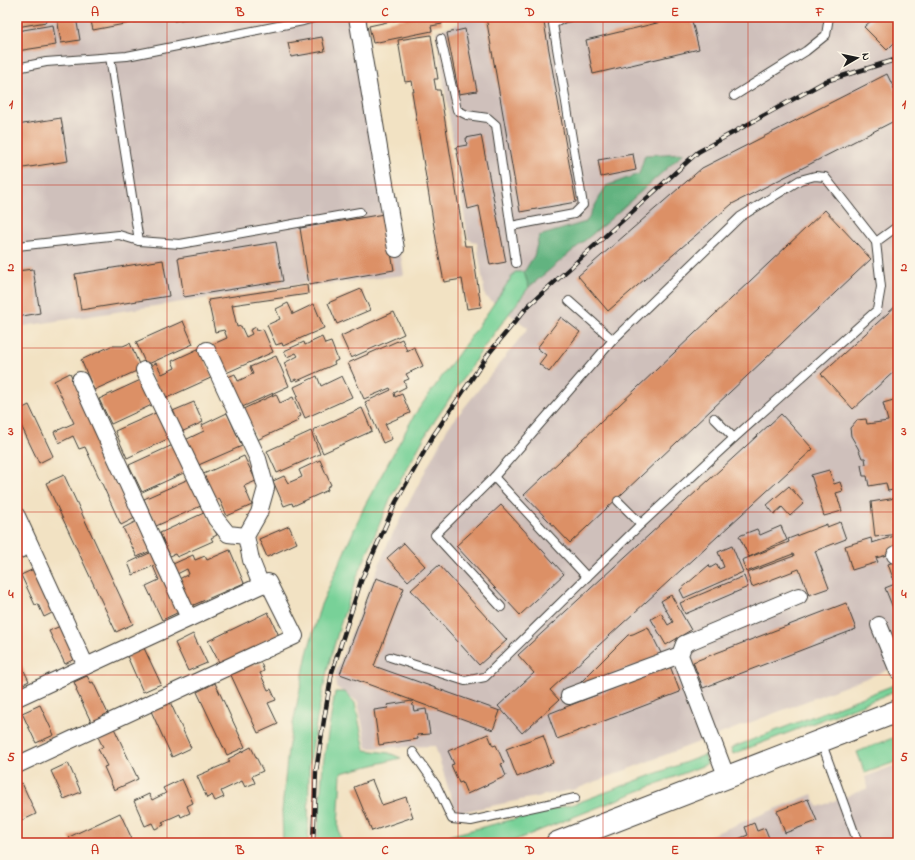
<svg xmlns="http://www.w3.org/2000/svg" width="915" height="860" font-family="'Indie Flower',sans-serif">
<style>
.industrial{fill:#cfc0bb}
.green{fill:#78d198;stroke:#4a765a}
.forest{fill:#62b380;stroke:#3f684e}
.building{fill:#dc9066}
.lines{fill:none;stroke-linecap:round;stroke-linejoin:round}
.service-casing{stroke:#3c3a35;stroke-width:10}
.minor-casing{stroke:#3c3a35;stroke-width:18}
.secondary-casing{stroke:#3c3a35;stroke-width:24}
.service{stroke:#fff;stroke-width:8}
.minor{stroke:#fff;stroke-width:16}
.secondary{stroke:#fff;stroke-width:22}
.rail-casing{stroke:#1c1c1c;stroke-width:4.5}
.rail{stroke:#fcf5e5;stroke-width:3;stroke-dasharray:9;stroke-linecap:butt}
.grid{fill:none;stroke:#c8321e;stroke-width:1;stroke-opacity:0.55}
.neatline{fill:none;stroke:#c8321e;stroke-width:1.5}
.grid-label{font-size:13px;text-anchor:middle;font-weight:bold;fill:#c8321e}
</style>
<rect width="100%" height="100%" fill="#fcf5e5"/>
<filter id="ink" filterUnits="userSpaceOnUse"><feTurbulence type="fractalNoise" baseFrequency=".025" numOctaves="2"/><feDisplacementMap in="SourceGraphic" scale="8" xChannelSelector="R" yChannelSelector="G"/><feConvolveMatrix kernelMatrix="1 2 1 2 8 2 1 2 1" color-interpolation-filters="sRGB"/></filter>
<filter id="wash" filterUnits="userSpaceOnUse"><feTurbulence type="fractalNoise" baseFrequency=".012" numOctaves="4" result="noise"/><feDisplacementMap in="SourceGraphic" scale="16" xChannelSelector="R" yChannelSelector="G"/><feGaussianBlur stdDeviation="0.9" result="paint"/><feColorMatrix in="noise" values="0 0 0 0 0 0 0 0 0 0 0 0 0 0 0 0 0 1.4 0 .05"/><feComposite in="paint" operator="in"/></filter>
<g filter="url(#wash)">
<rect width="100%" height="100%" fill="#f2e2c3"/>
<g class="industrial">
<polygon points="17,17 366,17 363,23 404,275 309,286 307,283 17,327"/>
<polygon points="458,17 898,17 898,666 576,789 456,813 435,746 367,748 358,702 336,687 335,674 387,545 447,429 528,328 485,296 477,243 468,239 436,31 459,24"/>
<polygon points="898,764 898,843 691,843 812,794 818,807 868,788 865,777"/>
</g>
<g class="green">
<polygon points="515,272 524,272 529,287 484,347 428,431 391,497 357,577 341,622 328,667 317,718 309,768 308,843 283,843 282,811 288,749 307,654 320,607 365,505 415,414 484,318"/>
<polygon points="894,685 897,691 733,754 731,748"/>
<polygon points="335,692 345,692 355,703 365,750 389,753 401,758 341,773 338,827 342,843 317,843 323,764"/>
<polygon points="898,736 898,761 865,773 857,752"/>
<polygon points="705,755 707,764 508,843 442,843 448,836 577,803"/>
</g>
<polygon class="forest" points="684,153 607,222 529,287 524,272 534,256 539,236 586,222 606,186 639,174 645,155"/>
<g id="blocks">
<g class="building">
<polygon points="17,17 45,17 46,22 17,27"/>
<polygon points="57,17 76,17 80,40 61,43"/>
<polygon points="90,17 156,17 156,18 93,30"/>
<polygon points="174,17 192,17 193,18 174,21"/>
<polygon points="410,17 441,17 442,24 431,26 432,31 373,43 369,26"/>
<polygon points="486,17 543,17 576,202 520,212"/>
<polygon points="682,17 691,17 699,49 593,74 586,40"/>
<polygon points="875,17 898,17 898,39 887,50 864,27"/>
<polygon points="53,25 56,45 17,51 17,31"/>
<polygon points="465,29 477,91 459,94 447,33"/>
<polygon points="431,35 438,79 434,79 436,90 440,90 465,246 472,246 481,307 467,309 462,279 444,282 438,251 412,92 414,92 412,81 405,82 398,40"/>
<polygon points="322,37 325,51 291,57 288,43"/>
<polygon points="887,74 898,97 898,119 732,204 608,311 578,276 702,168"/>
<polygon points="61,118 68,161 17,169 17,125"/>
<polygon points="481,135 506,262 490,265 479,206 468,209 456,147 467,145 466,138"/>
<polygon points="633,154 636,170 601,177 598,160"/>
<polygon points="825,210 871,259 570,543 524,495"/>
<polygon points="384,214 394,270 309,285 300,228"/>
<polygon points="276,242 283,281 184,297 178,258"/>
<polygon points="163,260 169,296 81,310 75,274"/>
<polygon points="33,269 40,313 17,317 17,271"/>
<polygon points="307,285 308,294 232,305 237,327 241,326 246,337 252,334 250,330 256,327 257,331 263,329 273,352 224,374 211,345 227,338 224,330 215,332 208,300"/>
<polygon points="361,289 370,310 337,324 328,303"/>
<polygon points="288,303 293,314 314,304 324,328 283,346 282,343 276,345 267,325 280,319 276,309"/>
<polygon points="898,304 898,368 853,409 821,374"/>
<polygon points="394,312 404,334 351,358 341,336"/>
<polygon points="561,317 580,332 549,372 539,364 546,355 537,348"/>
<polygon points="183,321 193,344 146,365 136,342"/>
<polygon points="322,337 325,344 331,342 338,360 334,362 335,364 297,381 296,379 292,381 284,363 298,356 296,353 287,357 284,351 304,342 305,345"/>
<polygon points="402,339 407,351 414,347 423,366 406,374 409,379 404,381 406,387 394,393 395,397 402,394 410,413 385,424 392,439 383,443 365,402 391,390 390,388 364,399 348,363"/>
<polygon points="130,343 141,369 94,390 81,360 111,346 123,346"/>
<polygon points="200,348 213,377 162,400 147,367 156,363 162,374 175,368 172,361"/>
<polygon points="276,356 289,386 240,408 226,378 235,374 238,381 253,374 250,367"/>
<polygon points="70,373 137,517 121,525 85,447 79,449 73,436 59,443 54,432 74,423 54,381"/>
<polygon points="317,376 321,386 342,376 352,397 305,418 296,397 298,396 294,387"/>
<polygon points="145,378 156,403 111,424 99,399"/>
<polygon points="276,394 280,403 293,397 301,416 297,418 298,421 257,440 243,409"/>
<polygon points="897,399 898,436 894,437 895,446 898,445 898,489 888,491 886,483 869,486 867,476 863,476 861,465 866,464 865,458 862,458 858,448 851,436 850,428 857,420 866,419 867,424 888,421 883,403"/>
<polygon points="194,402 203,422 177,434 168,413"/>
<polygon points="29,405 53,456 39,463 17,417 17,411"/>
<polygon points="362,408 372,431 323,453 313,430"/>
<polygon points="160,411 172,437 127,458 115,431"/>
<polygon points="227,413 242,446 194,467 183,441 204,431 202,425"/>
<polygon points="781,414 813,449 550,690 559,700 522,733 498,706 534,673 518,655"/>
<polygon points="311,431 320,454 277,473 267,451"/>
<polygon points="175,444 188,471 142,492 129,465"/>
<polygon points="244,456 256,481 244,486 252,505 227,516 219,498 210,502 199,476"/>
<polygon points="320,460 331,485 327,487 328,490 293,506 292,503 284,506 273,481 284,476 288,483 302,477 299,470"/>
<polygon points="829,470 834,484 840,482 843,491 836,493 842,511 824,516 811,475"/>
<polygon points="64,475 133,624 116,632 46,483"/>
<polygon points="191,478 203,505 156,526 144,499"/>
<polygon points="789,486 804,503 790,516 782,507 774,514 767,505"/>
<polygon points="896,498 898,513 898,534 875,537 871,502"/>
<polygon points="501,505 564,574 520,615 456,546"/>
<polygon points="206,512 217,535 211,538 213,541 177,557 175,554 170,556 160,533"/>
<polygon points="139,520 153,550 137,557 123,528"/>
<polygon points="840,522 846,539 815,551 829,588 809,595 799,569 752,587 747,573 794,556 793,554 746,572 742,560 789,542 788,539 827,524 827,527"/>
<polygon points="289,526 297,543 267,557 259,539"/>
<polygon points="781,526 787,540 749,557 739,536 757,529 760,535"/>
<polygon points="898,535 898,552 876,558 878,562 852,570 845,546 871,538 872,543"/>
<polygon points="404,543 425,566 408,581 387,558"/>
<polygon points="732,546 743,572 684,598 680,590 709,565 710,568 717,564 719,569 724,567 718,552"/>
<polygon points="230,550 244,583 189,607 177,580 189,574 187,569 177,574 173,564 193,555 195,560 205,556 207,560"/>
<polygon points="154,551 181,611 162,620 146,586 159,580 153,566 133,575 128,563"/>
<polygon points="898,560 898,612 895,613 885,588 895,584 888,564"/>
<polygon points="439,565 507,640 479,665 411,590"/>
<polygon points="38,567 58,610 44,617 38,604 35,605 21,575"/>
<polygon points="744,576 748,587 685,614 680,603"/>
<polygon points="376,578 404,588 374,666 500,711 493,730 340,674"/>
<polygon points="671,595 691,630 666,645 651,619 661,613 668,625 673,622 661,601"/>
<polygon points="846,603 856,629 703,688 693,662"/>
<polygon points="268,612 280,638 221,666 208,641"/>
<polygon points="65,624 80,656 65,664 49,631"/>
<polygon points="648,627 661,653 646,661 574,689 628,635 633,634"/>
<polygon points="193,634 207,663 188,671 175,643"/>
<polygon points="144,648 161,684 143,692 127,656"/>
<polygon points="17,656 29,681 17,687"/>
<polygon points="252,660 254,665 261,663 264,671 260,673 268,690 271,689 276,700 268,703 278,724 258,733 229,671"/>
<polygon points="670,666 680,692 557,739 548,714"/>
<polygon points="87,676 91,683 93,682 111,720 94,728 76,690 77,689 74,682"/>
<polygon points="215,683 245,747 227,755 197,692"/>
<polygon points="412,701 414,711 426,709 430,734 417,735 418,739 379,745 374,710 388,708 387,705"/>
<polygon points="170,702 191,748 172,757 151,711"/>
<polygon points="40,705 54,735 36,743 22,713"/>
<polygon points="114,728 138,779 114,790 104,767 107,766 98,749 103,747 97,735"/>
<polygon points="488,734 493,746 496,745 504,763 501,764 506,776 467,794 462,782 459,783 451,765 454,764 448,751"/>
<polygon points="543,735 553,763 517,777 506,749"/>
<polygon points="251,747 263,771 252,776 255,783 245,787 242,781 221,791 224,797 215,801 212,795 207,798 197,776 230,762 228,759"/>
<polygon points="68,763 81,792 64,799 51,771"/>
<polygon points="182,779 193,803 187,806 190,813 181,817 180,814 162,822 164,825 155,829 152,823 145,826 134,801 149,794 152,800 166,793 163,788"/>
<polygon points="372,780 382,805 406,797 413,817 372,831 354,787"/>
<polygon points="22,783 36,814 19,822 17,817 17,785"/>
<polygon points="808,799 817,821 785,833 777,811"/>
<polygon points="120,813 132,839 123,843 72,843 69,837"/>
<polygon points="754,823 757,831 765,828 771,843 728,843 748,835 745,827"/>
</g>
</g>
</g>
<g filter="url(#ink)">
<use href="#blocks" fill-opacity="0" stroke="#3c3a35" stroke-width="1"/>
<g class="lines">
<defs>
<g id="service">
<polyline points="441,39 457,110 467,115 488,118 496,125 516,263"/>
<polyline points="110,57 139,241"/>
<polyline points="17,68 46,62 127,56 303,21 317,17"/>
<polyline points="734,96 806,51 826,35 829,17"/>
<polyline points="511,226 574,214 583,205 553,24 564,18 570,17"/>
<polyline points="876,242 898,226"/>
<polyline points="17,246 119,235 139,241 180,244 360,212"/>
<polyline points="569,301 613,340"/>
<polyline points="714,418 734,438"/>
<polyline points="494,477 587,577"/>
<polyline points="618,501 641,524"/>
<polyline points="390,657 465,681 485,677 641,524 734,438 877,310 881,287 876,242 825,177 815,176 800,180 740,217 613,340 494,477 435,535 501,607"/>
<polyline points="821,741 858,843"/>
<polyline points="413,752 436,785 452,819 471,821 575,798"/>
</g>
<g id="minor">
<polyline points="357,17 396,249"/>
<polyline points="207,350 258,459 266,488 259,513 246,536 251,560 261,585"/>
<polyline points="144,370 216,519 228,534 246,536"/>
<polyline points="80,380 189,618"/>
<polyline points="17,516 86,666"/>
<polyline points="17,551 30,545"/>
<polyline points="895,555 898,553"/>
<polyline points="879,625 898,671"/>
<polyline points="569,696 680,655"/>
<polyline points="17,698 268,582 295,636 17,765"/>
<polyline points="727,778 680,655 684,644 799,596"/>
</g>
<polyline id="secondary" points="557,843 898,711"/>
</defs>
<use href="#service" class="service-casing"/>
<use href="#minor" class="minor-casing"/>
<use href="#secondary" class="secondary-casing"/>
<use href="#service" class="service"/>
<use href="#minor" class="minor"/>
<use href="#secondary" class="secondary"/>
<defs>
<polyline id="rail" points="313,843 316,771 324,720 332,672 361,581 396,502 433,436 490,352 528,306 698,152 826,81 898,59"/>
</defs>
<use href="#rail" class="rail-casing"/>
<use href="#rail" class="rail"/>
</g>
</g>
<path class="grid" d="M 167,17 L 167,843M 312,17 L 312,843M 458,17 L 458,843M 603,17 L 603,843M 748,17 L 748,843M 17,185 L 898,185M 17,348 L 898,348M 17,512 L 898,512M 17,675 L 898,675"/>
<rect width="915" height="860" fill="none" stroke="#fcf5e5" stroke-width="44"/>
<g transform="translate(857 58) rotate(81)" stroke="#fcf5e5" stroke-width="3" paint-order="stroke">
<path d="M0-3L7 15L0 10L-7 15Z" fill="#1c1c1c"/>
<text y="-6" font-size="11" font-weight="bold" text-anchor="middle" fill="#1c1c1c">N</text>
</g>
<rect x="22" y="22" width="871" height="816" class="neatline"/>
<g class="grid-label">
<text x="95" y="16">A</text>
<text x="240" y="16">B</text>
<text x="385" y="16">C</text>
<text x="530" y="16">D</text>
<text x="675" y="16">E</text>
<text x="820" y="16">F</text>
<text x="11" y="108">1</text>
<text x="904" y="108">1</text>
<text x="11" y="271">2</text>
<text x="904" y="271">2</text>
<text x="11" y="435">3</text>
<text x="904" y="435">3</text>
<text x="11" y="598">4</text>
<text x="904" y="598">4</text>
<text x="11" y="761">5</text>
<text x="904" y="761">5</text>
<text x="95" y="854">A</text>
<text x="240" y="854">B</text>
<text x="385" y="854">C</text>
<text x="530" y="854">D</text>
<text x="675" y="854">E</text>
<text x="820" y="854">F</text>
</g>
</svg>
